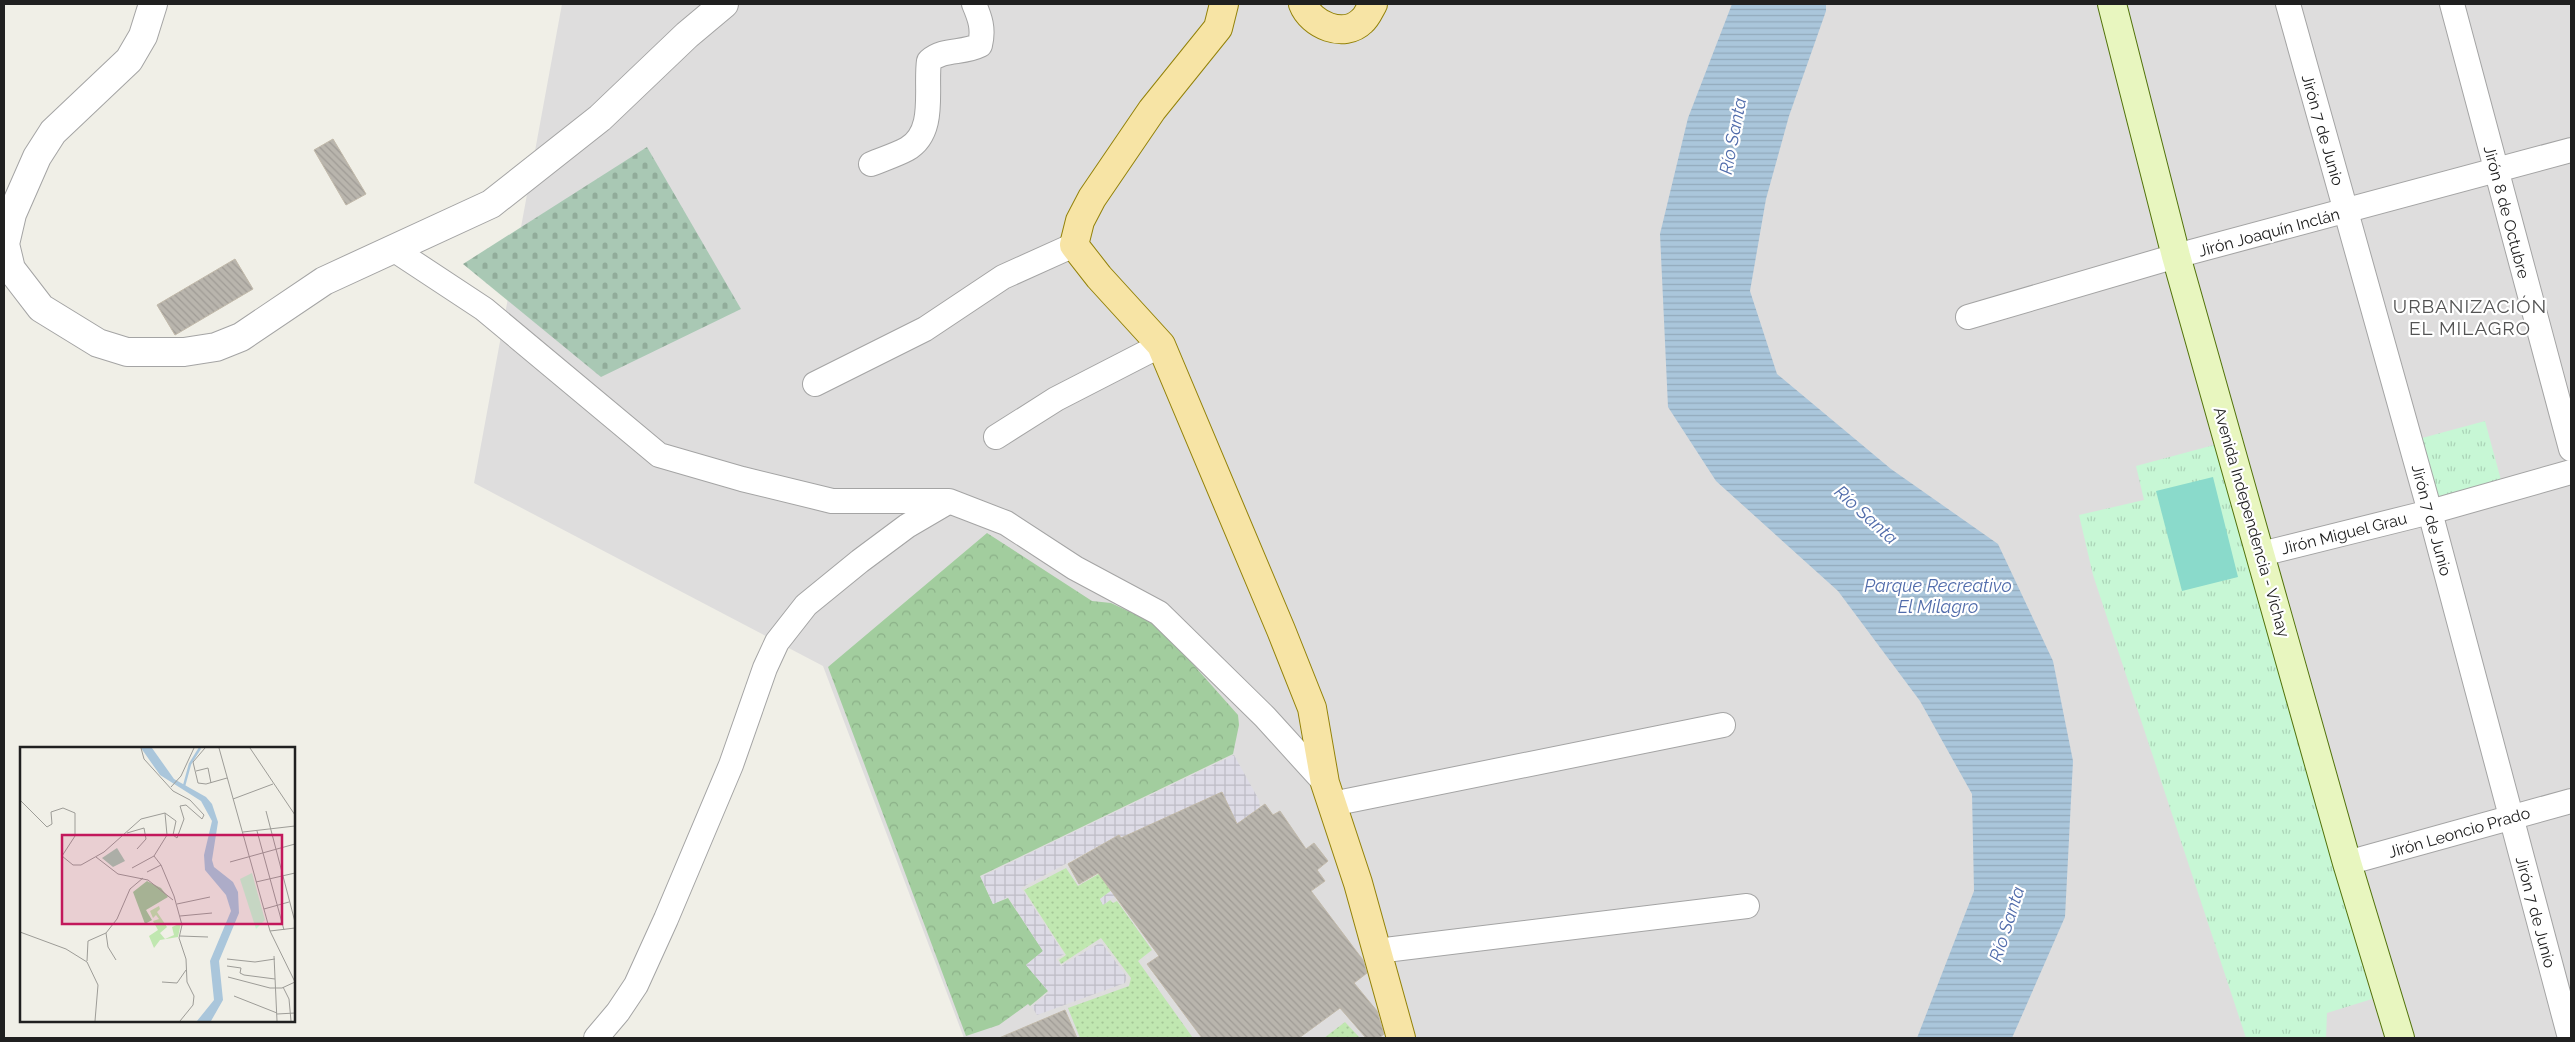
<svg xmlns="http://www.w3.org/2000/svg" width="2575" height="1042" font-family="Raleway,sans-serif">
<style>
.residential{fill:#dedddd}
.grass{fill:url(#grass-dots)}
.forest{fill:url(#forest-crowns)}
.cemetery{fill:url(#cemetery-stones)}
.park{fill:url(#park-tufts)}
.pitch{fill:#8adacb}
.plaza{fill:url(#plaza-grid)}
.water{fill:url(#water-rules)}
.building{fill:url(#building-back-hatch);stroke:#c1b9aa}
.lines{fill:none;stroke-linecap:round;stroke-linejoin:round}
.minor-casing{stroke:#a4a4a4;stroke-width:26}
.tertiary-casing{stroke:#a4a4a4;stroke-width:30}
.secondary-casing{stroke:#52730b;stroke-width:30}
.primary-casing{stroke:#938209;stroke-width:30}
.minor{stroke:#fff;stroke-width:24}
.tertiary{stroke:#fff;stroke-width:28}
.secondary{stroke:#e8f6bf;stroke-width:28}
.primary{stroke:#f7e4a5;stroke-width:28}
.labels{text-anchor:middle;stroke-width:4.5;stroke-linejoin:round;paint-order:stroke}
.street-label{font-size:16px;fill:#202020;stroke:#fff}
.water-label{font-size:18px;font-style:italic;fill:#516cab;stroke:#fff}
.quarter-label{font-size:19px;letter-spacing:1px;fill:#535353;stroke:#fff}
.inset-river{fill:none;stroke:#aac6db;stroke-width:2.5}
.inset-road{fill:none;stroke:#9d9c97;stroke-width:1}
.view{fill:#c2185b;fill-opacity:0.15;stroke:#c2185b;stroke-width:2.5}
.inset-edge{fill:none;stroke:#202020;stroke-width:2.5}
</style>
<defs>
<pattern id="grass-dots" width="8" height="8" patternUnits="userSpaceOnUse" patternTransform="scale(1.25)"><rect width="8" height="8" fill="#c0e7b0"/><path d="M2 2h.1M6 6h.1" fill="none" stroke="#a5c697" stroke-width="1.8" stroke-linecap="round"/></pattern>
<pattern id="forest-crowns" width="20" height="18" patternUnits="userSpaceOnUse" patternTransform="scale(1.25)"><rect width="20" height="18" fill="#a2cd9e"/><path d="M2 6a3 3 0 1 1 6 0M12 15a3 3 0 1 1 6 0" fill="none" stroke="#8bb088"/></pattern>
<pattern id="cemetery-stones" width="16" height="16" patternUnits="userSpaceOnUse" patternTransform="scale(1.25)"><rect width="16" height="16" fill="#a9c8b4"/><path d="M2 7V4a2 2 0 0 1 4 0v3zM10 15v-3a2 2 0 0 1 4 0v3z" fill="#91ac9a"/></pattern>
<pattern id="park-tufts" width="24" height="20" patternUnits="userSpaceOnUse" patternTransform="scale(1.25)"><rect width="24" height="20" fill="#c7f7d5"/><path d="M3 7l-1-3M5 7V3M7 7l1-3M15 17l-1-3M17 17v-4M19 17l1-3" fill="none" stroke="#abd3b7"/></pattern>
<pattern id="plaza-grid" width="8" height="8" patternUnits="userSpaceOnUse" patternTransform="scale(1.25)"><rect width="8" height="8" fill="#dddbe6"/><path d="M0 4h8M4 0v8" fill="none" stroke="#bdbcc5"/></pattern>
<pattern id="water-rules" width="6" height="5" patternUnits="userSpaceOnUse" patternTransform="scale(1.25)"><rect width="6" height="5" fill="#aac6db"/><path d="M0 2.5h6" fill="none" stroke="#92aabc"/></pattern>
<pattern id="building-back-hatch" width="6" height="6" patternUnits="userSpaceOnUse" patternTransform="scale(1.25)"><rect width="6" height="6" fill="#b9b5ad"/><path d="M-1 5l2 2M0 0l6 6M5-1l2 2" fill="none" stroke="#9f9b95"/></pattern>
</defs>
<rect width="100%" height="100%" fill="#f0efe7"/>
<polygon class="residential" points="562,4 2571,4 2571,1038 964,1038 823,666 474,483"/>
<g class="grass">
<polygon points="1131,855 1139,870 1100,899 1103,905 1110,900 1113,903 1117,901 1152,950 1138,961 1193,1038 1080,1038 1068,1008 1129,986 1131,978 1101,938 1061,964 1059,960 1066,955 1024,890 1066,868 1078,886"/>
<polygon points="1345,1022 1360,1038 1324,1038"/>
</g>
<polygon class="forest" points="987,533 1092,601 1111,603 1158,625 1238,715 1239,725 1233,754 980,876 993,904 1008,898 1043,951 1026,965 1048,991 1030,1006 1028,1004 999,1025 966,1036 828,667"/>
<polygon class="cemetery" points="647,147 741,309 601,377 463,264"/>
<g class="park">
<polygon points="2485,421 2501,480 2438,497 2422,438"/>
<polygon points="2214,445 2372,999 2327,1013 2326,1038 2246,1038 2093,575 2079,515 2144,500 2136,466"/>
</g>
<polygon class="pitch" points="2213,477 2238,577 2182,591 2156,491"/>
<polygon class="plaza" points="1234,755 1259,800 1260,808 1222,834 1200,835 1103,905 1100,899 1139,870 1119,835 1021,888 1064,954 1056,959 1061,966 1101,942 1127,977 1125,983 1037,1015 1032,1007 1049,992 1026,965 1043,951 1008,897 993,904 981,877"/>
<polygon class="water" points="1732,4 1826,4 1826,11 1789,116 1766,199 1750,291 1777,374 1891,469 1998,544 2053,661 2073,761 2065,917 2012,1038 1917,1038 1974,891 1972,794 1920,701 1838,591 1716,481 1668,407 1660,234 1688,118"/>
<g class="building">
<polygon points="333,139 366,194 346,205 314,150"/>
<polygon points="235,259 253,289 175,335 157,305"/>
<polygon points="1222,792 1237,824 1265,804 1273,815 1280,811 1306,849 1314,843 1328,861 1317,870 1325,881 1311,891 1363,960 1367,973 1354,983 1377,1011 1384,1034 1379,1038 1366,1038 1340,1008 1299,1038 1202,1038 1147,964 1159,956 1098,873 1079,884 1068,864 1119,835 1121,838"/>
<polygon points="1065,1010 1077,1038 999,1038"/>
</g>
<g class="lines">
<defs>
<g id="minor">
<polyline points="2288,4 2430,512 2570,1038"/>
<polyline points="2452,4 2571,449"/>
<path d="M 871,164 C 883,159 896,155 907,149 C 937,132 925,88 929,61 C 944,48 962,54 980,45 C 984,29 980,18 974,4"/>
<polyline points="393,249 484,309 659,455 742,479 832,501 949,501 1006,523 1075,568 1159,613 1265,717 1325,783"/>
<polyline points="1968,317 2176,256 2571,150"/>
<polyline points="815,384 925,329 1003,277 1074,245"/>
<polyline points="996,437 1056,399 1161,345"/>
<polyline points="2261,554 2430,512 2571,472"/>
<polyline points="1332,804 1723,725"/>
<polyline points="2347,863 2571,801"/>
<polyline points="1377,951 1747,906"/>
<polyline points="596,1038 618,1012 636,985 666,919 731,765 765,668 777,642 806,605 860,561 907,526 948,502"/>
</g>
<polyline id="tertiary" points="153,4 143,36 129,60 53,132 37,157 12,214 5,244 11,269 41,308 98,343 127,352 184,352 216,347 241,337 324,281 491,204 600,118 687,35 724,4"/>
<polyline id="secondary" points="2112,4 2176,256 2347,863 2400,1038"/>
<g id="primary">
<polyline points="1224,4 1218,28 1152,110 1092,198 1080,221 1074,245 1099,277 1161,345 1281,630 1312,708 1325,783 1358,883 1401,1038"/>
<path d="M 1303,4 C 1311,25 1344,39 1362,21 C 1367,17 1370,9 1373,4"/>
</g>
</defs>
<use href="#minor" class="minor-casing"/>
<use href="#tertiary" class="tertiary-casing"/>
<use href="#secondary" class="secondary-casing"/>
<use href="#primary" class="primary-casing"/>
<use href="#minor" class="minor"/>
<use href="#tertiary" class="tertiary"/>
<use href="#secondary" class="secondary"/>
<use href="#primary" class="primary"/>
</g>
<g class="labels">
<g class="street-label">
<text transform="translate(2323 130) rotate(74)" y="6">Jirón 7 de Junio</text>
<text transform="translate(2507 212) rotate(75)" y="6">Jirón 8 de Octubre</text>
<text transform="translate(2269 232) rotate(-15)" y="6">Jirón Joaquín Inclán</text>
<text transform="translate(2432 520) rotate(75)" y="6">Jirón 7 de Junio</text>
<text transform="translate(2252 522) rotate(74)" y="6">Avenida Independencia - Vichay</text>
<text transform="translate(2344 533) rotate(-14)" y="6">Jirón Miguel Grau</text>
<text transform="translate(2459 832) rotate(-16)" y="6">Jirón Leoncio Prado</text>
<text transform="translate(2536 912) rotate(75)" y="6">Jirón 7 de Junio</text>
</g>
<g class="water-label">
<text transform="translate(1733 136) rotate(-79)" y="6">Río Santa</text>
<text transform="translate(1866 515) rotate(42)" y="6">Río Santa</text>
<text x="1938" y="592">Parque Recreativo<tspan x="1938" dy="21">El Milagro</tspan></text>
<text transform="translate(2007 924) rotate(-72)" y="6">Río Santa</text>
</g>
<g class="quarter-label">
<text x="2470" y="313">URBANIZACIÓN<tspan x="2470" dy="22">EL MILAGRO</tspan></text>
</g>
</g>
<g transform="translate(20 747)">
<rect width="275" height="275" fill="#f0efe7"/>
<path d="M 139,159 L 140,162 L 137,165 L 147,180 L 140,186 L 145,192 L 154,188 L 152,180 L 161,176 L 158,190 L 140,193 L 134,201 L 129,189 L 138,183 L 133,174 L 139,172 L 136,168 L 133,171 L 130,164 Z" fill="#c0e7b0"/>
<path d="M 127,134 L 141,141 L 148,150 L 126,163 L 132,173 L 125,177 L 113,145 Z" fill="#a2cd9e"/>
<path d="M 97,101 L 105,114 L 93,120 L 82,111 Z" fill="#a9c8b4"/>
<path d="M 232,126 L 245,173 L 236,182 L 220,132 Z" fill="#c7f7d5"/>
<path d="M 121,1 L 132,1 L 154,32 L 186,50 L 192,57 L 198,75 L 192,113 L 194,120 L 213,135 L 218,145 L 219,166 L 199,214 L 203,253 L 191,274 L 177,274 L 194,253 L 190,214 L 211,164 L 206,148 L 185,123 L 184,108 L 192,74 L 181,54 L 140,28 Z" fill="#aac6db"/>
<path class="inset-river" d="M 164,39 L 170,17 L 180,1"/>
<path class="inset-road" d="M 121,1 L 124,12 L 153,44 L 170,53 L 184,68 L 182,72 L 166,58 L 160,59 L 164,72 L 157,91 L 153,88 L 156,74 L 145,66 L 147,88 L 134,109 L 141,118 L 154,149 L 162,178 L 159,191 L 166,212 L 167,235 L 174,249 L 173,258 L 160,274M 185,1 L 173,15 L 178,36 L 186,37 L 207,31M 199,1 L 250,184 L 275,235M 230,1 L 275,68M 176,24 L 188,21 L 191,36M 151,40 L 161,29 L 174,1M 213,52 L 253,37M 0,53 L 27,80 L 32,77 L 31,65 L 43,61 L 55,66 L 55,89 L 42,109 L 53,118 L 61,118 L 84,105 L 121,72 L 145,66M 246,64 L 275,175M 237,84 L 264,183M 223,85 L 275,79M 107,86 L 124,81 L 126,92 L 117,102M 76,110 L 98,127 L 128,133 L 153,153M 210,115 L 275,97M 112,121 L 134,109M 127,125 L 141,118M 236,135 L 275,126M 157,157 L 190,150M 244,162 L 269,155M 160,169 L 192,166M 250,184 L 275,181M 0,185 L 46,202 L 67,215 L 78,238 L 75,274M 86,186 L 88,200 L 96,213M 160,189 L 188,190M 254,209 L 257,274M 207,212 L 235,215 L 255,212M 67,214 L 68,194 L 86,186 L 97,172 L 110,142 L 123,131M 207,219 L 221,221 L 220,226 L 224,228 L 255,232M 208,230 L 250,241 L 262,241 L 275,235M 142,235 L 157,236 L 166,223M 263,240 L 269,252 L 271,274M 214,249 L 257,266M 257,267 L 275,266"/>
<path class="view" d="M 42,88 L 262,88 L 262,177 L 42,177 Z"/>
<rect width="275" height="275" class="inset-edge"/>
</g>
<rect width="2575" height="1042" fill="none" stroke="#202020" stroke-width="10"/>
</svg>
